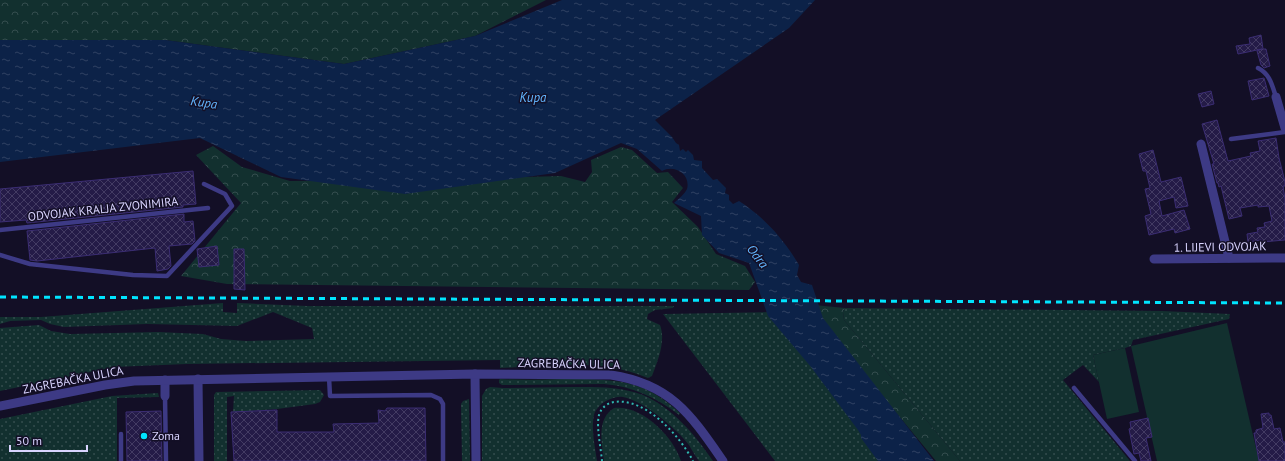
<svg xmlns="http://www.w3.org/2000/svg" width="1285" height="461" font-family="'PT Sans',sans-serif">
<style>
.grass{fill:url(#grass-dots)}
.forest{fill:url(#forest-crowns)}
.garden{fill:#12302f}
.water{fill:url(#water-ripples)}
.building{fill:url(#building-cross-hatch);stroke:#3b2d73}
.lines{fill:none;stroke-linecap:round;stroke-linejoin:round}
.path{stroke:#2fb8b0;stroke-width:2;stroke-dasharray:2 3;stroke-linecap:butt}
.lane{stroke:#3d3a85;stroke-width:4.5}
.street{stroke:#3d3a85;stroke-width:9}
.rail{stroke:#00e5ff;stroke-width:3;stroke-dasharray:6 5;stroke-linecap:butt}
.poi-dot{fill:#00e5ff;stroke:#130f26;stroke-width:1.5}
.labels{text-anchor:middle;stroke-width:3;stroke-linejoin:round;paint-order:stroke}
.street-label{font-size:12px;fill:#d9d4ff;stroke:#130f26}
.poi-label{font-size:12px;fill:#d9d4ff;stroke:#130f26;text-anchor:start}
.water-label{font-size:13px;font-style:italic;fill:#62b6ff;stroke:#130f26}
</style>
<defs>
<pattern id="grass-dots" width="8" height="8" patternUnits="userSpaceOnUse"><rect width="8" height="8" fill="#12302f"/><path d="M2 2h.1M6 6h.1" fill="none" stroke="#344d4e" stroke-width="1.8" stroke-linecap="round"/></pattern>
<pattern id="forest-crowns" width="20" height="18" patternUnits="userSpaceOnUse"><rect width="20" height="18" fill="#12302f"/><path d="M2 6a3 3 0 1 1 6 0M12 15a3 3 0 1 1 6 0" fill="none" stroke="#344d4e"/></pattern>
<pattern id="water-ripples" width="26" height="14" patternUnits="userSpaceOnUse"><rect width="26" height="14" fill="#0c2248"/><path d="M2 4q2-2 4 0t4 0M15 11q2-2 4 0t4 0" fill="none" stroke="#2f4163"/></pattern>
<pattern id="building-cross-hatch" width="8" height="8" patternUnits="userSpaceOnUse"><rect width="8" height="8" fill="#241b47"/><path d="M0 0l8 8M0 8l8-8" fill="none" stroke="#433b63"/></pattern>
</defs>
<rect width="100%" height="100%" fill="#130f26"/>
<g class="grass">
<path d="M 223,303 L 223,312 L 237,313 L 237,303 L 307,306 L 674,306 L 673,308 L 655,310 L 648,314 L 647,319 L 660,325 C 666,341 658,360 652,376 L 648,378 C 601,358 550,366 500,368 L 500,360 L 187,364 L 114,367 L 0,391 L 0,328 L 39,325 L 51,331 L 70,334 L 158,332 L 203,334 L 221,339 L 246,341 L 314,339 L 312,328 L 273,312 L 237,326 L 147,324 L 64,327 L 50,324 L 41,320 L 10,321 L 0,324 L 0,317 L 41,317 Z"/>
<polygon points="845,308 1162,311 1230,314 1229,319 1133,340 1131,346 1125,348 1093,355 1099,382 1083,365 1063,380 1130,461 960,461 844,320 843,312"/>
<polygon points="774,312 887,461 775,461 663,314"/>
<path d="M 500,379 C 520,380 541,380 561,379 C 589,379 617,378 643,388 C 657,394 669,403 680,413 L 679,415 C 657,398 632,386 604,384 L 502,385 L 499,383 L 499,380 Z"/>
<path d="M 490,387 L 503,388 C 525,388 548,387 570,387 C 595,387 619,386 643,395 C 673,408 695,435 713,461 L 699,461 C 695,456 692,450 689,445 C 676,428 644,401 623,397 C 618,396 613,398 608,400 C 603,402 595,409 594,415 C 591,429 595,447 597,461 L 482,461 L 482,396 L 486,389 Z"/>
<polygon points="320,390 324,395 320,402 315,404 277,409 233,412 234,396 227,397 227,461 214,461 214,395 216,392"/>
<polygon points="158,393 159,397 117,398 117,461 0,461 0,419 112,396"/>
<polygon points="469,399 470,461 462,461 461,404 463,401"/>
<path d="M 614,408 C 642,405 673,436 681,461 L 604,461 C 602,443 596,419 614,408 Z"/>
</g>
<g class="forest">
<polygon points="0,0 546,0 475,36 344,64 165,40 0,40"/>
<polygon points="213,146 242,167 290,181 421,180 561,176 585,182 592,172 591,160 621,147 632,150 657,173 668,172 683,188 672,202 698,227 716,254 745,266 755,282 749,290 227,284 181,276 241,203 196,155"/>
<polygon points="814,305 845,308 843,312 844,320 960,461 936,461 824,325"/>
</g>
<g class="garden">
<polygon points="1227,323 1259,461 1157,461 1131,346"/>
<polygon points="1125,348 1139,412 1107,419 1093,355"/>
</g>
<path class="water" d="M 562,0 L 815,0 L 789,28 L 655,120 L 672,137 L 676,143 L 679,145 L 680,151 L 683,149 L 686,152 L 688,150 L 693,155 L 694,160 L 702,161 L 702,168 L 713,180 L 717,179 L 726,188 L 725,193 L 729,195 L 729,200 L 733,204 L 739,201 C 765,218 783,238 799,265 L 797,275 L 801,282 L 812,285 L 823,318 L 934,461 L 878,461 L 861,438 L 861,435 L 858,430 L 811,367 L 768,316 L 749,263 L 719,253 L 702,235 L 701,216 L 674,203 C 678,199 685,194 687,189 C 691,175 675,164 662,171 L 637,149 L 621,143 L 555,173 L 405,194 L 281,177 L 200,138 L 0,162 L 0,40 L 165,40 L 344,64 L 475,36 Z"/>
<g class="building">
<polygon points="1261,35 1263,49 1266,49 1270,66 1264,68 1261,65 1257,51 1262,49 1238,54 1236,46 1250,44 1249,38"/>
<polygon points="1264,78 1269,96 1252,100 1248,81"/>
<polygon points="1211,91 1214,104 1202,107 1198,94"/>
<polygon points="1217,120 1228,161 1251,156 1250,153 1260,151 1258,141 1276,138 1279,158 1285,182 1285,186 1283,186 1285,199 1285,240 1262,242 1261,240 1248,242 1247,234 1258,232 1257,228 1265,227 1264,223 1272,221 1269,206 1258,207 1258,205 1240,208 1242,216 1229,219 1221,186 1219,187 1218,183 1217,183 1212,164 1214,164 1202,124"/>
<polygon points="1153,150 1161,182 1181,177 1188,206 1176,208 1174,197 1159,201 1162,216 1184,210 1190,229 1175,233 1174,229 1149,235 1145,216 1151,214 1145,189 1150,188 1146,171 1143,171 1139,154"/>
<polygon points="193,171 196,204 183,205 183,207 27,223 26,220 0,222 0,189"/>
<polygon points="184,214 184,222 193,221 195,241 192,244 169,246 171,266 168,269 157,271 155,248 37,261 30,260 27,231"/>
<polygon points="217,246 219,265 199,267 197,249"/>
<polygon points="234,249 244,249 245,290 234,289"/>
<polygon points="387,408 425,408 426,461 234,461 231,412 277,410 277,432 334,432 333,424 379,423 378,410 385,411"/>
<polygon points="161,411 162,461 127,461 126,412"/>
<polygon points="1269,413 1269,415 1271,415 1274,429 1280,428 1283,442 1285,442 1285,461 1259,461 1254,433 1256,433 1256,430 1263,428 1261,414"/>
<polygon points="1148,418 1152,437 1146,438 1151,461 1141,461 1139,453 1134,454 1129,429 1131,428 1130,422"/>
</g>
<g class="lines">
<path class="path" d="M 602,461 C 601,448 596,427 599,415 C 601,408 607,403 614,402 C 645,397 680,436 693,461"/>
<g class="lane">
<path d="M 1258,68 C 1270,74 1272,85 1276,97"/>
<polyline points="1231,139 1285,132"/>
<polyline points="0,230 208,208"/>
<polyline points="0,255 30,264 133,275 167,276 232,206 225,194 204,184"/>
<polyline points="329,377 330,396 431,395 440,399 443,404 443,461"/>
<polyline points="1074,388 1135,461"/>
<polyline points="165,396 166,461"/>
<polyline points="121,434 121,461"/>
</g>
<g class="street">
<polyline points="1276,97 1285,128"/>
<polyline points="1201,144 1229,258"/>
<polyline points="1154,259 1285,258"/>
<polyline points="475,374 476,461"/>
<polyline points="198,379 199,461"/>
<polyline points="165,380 165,396"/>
<path d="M 0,406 L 105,385 L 134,381 L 475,374 L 611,375 C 671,384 691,415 723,461"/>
</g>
<polyline class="rail" points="0,297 1285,303"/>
</g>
<circle class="poi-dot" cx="144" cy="436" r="4"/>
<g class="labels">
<g class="street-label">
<text transform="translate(103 209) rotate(-6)" y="4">ODVOJAK KRALJA ZVONIMIRA</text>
<text transform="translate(1220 247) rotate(-1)" y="4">1. LIJEVI ODVOJAK</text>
<text transform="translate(569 364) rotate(1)" y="4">ZAGREBAČKA ULICA</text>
<text transform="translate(73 380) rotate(-11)" y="4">ZAGREBAČKA ULICA</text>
</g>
<g class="poi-label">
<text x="152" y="440">Zoma</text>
</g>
<g class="water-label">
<text x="533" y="102">Kupa</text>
<text transform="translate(204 102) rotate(8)" y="5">Kupa</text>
<text transform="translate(758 256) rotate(52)" y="5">Odra</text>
</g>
</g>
<path d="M10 445v6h77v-6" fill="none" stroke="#d9d4ff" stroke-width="2"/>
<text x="16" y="445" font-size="12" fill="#d9d4ff" stroke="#130f26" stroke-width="3" paint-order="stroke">50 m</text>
</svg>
